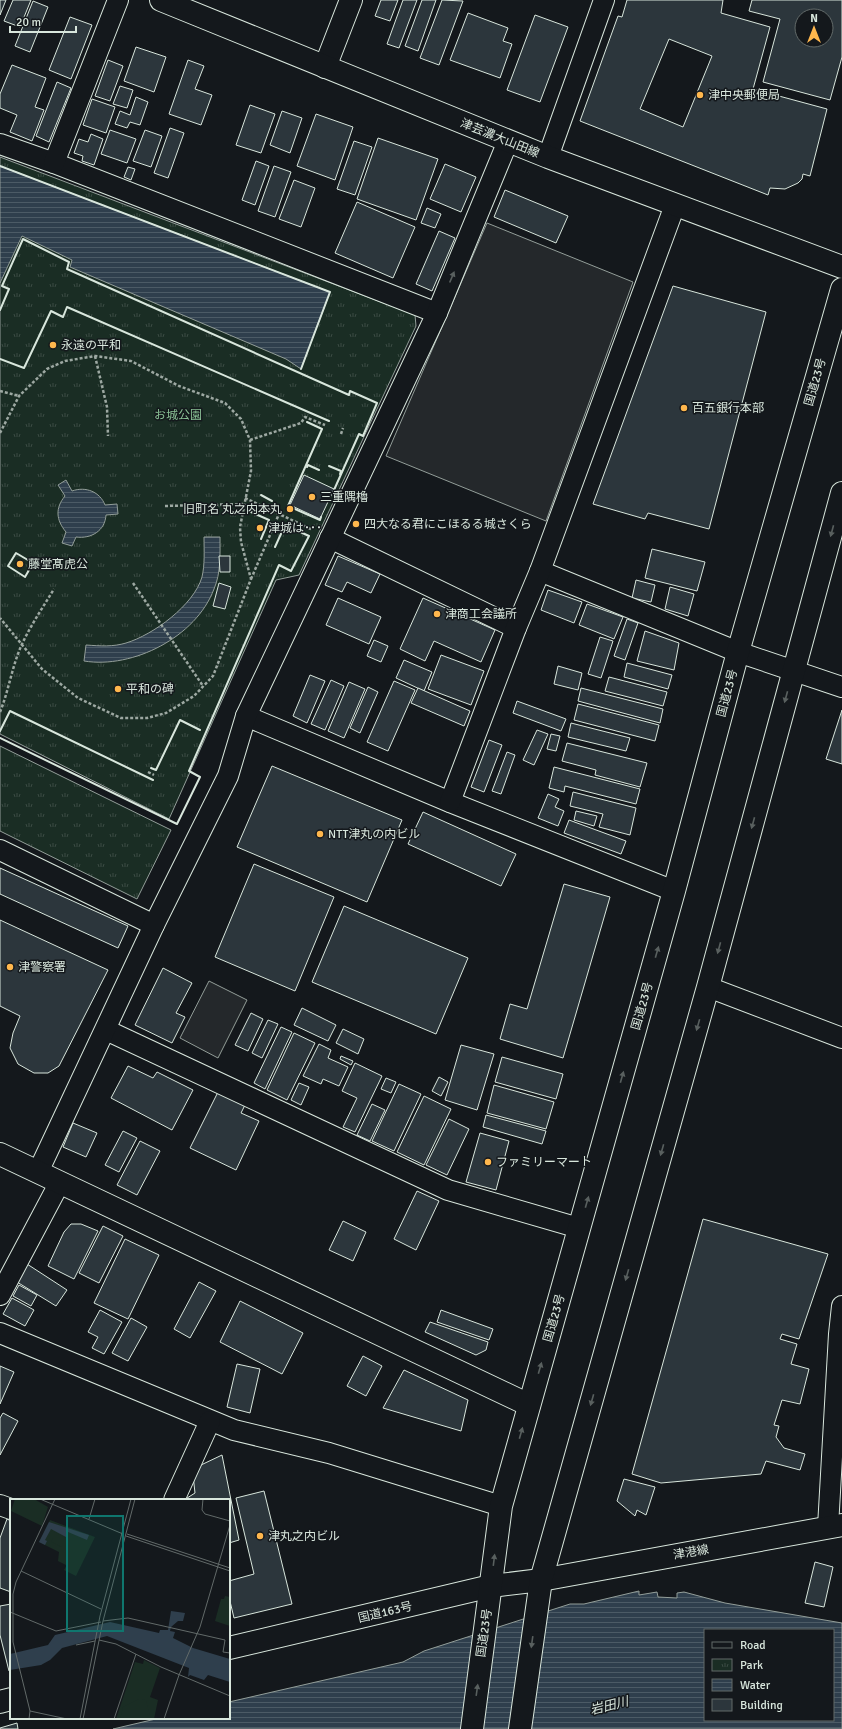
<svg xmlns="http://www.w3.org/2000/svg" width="842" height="1729" font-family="Signika,'Noto Sans JP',sans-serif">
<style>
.park{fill:url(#park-tufts);stroke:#939e99}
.parking{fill:#24282b;stroke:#939e99}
.water{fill:url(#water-rules);stroke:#939e99;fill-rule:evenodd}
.building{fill:#2c363c;stroke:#d8e6dc;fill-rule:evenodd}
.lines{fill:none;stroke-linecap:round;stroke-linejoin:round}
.minor-casing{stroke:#d8e6dc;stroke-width:22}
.tertiary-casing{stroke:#d8e6dc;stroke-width:24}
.secondary-casing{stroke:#d8e6dc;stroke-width:24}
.primary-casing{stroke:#d8e6dc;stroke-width:24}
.trunk-casing{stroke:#d8e6dc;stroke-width:24}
.path{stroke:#9da8a2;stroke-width:2.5;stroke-dasharray:3 2;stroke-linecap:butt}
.minor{stroke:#14181c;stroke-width:20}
.tertiary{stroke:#14181c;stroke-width:22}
.secondary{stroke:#14181c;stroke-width:22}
.primary{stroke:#14181c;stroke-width:22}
.trunk{stroke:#14181c;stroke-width:22}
.wall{stroke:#d8e6dc;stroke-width:2}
.oneway{fill:#59605f}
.poi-dot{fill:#ffb74d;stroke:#14181c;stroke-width:1.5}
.labels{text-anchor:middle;stroke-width:3;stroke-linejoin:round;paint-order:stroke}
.poi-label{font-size:12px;fill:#d8e6dc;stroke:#14181c;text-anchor:start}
.street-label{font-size:12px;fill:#d8e6dc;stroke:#14181c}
.park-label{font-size:12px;fill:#8ac095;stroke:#14181c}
.water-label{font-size:13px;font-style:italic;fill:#d8e6dc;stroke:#14181c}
.inset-road{fill:none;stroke:#626a69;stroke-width:1}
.view{fill:#0f766e;fill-opacity:0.15;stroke:#0f766e;stroke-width:2}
.inset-edge{fill:none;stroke:#d8e6dc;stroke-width:2}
</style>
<defs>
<pattern id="park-tufts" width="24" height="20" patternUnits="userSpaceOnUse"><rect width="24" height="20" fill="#1a2d24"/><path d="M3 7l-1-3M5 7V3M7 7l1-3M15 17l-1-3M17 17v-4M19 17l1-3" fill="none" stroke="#3b4b43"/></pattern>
<pattern id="water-rules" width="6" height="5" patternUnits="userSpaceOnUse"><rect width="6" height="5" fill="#2f3f4d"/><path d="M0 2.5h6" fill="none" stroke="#4c5b66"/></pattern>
</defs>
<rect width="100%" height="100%" fill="#14181c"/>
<g class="park">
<polygon points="0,157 415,315 416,326 299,575 276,580 169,819 0,734"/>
<polygon points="0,746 171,830 137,899 0,831"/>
</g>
<g class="parking">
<polygon points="487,223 633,282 546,521 386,456"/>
<polygon points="209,981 247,1000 218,1058 180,1038"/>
</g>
<g class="water">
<polygon points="0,166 330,292 301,369 286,359 70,267 72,260 22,236 0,283"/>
<path d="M 66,480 L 72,491 C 86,486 100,492 105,505 L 117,504 L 118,514 L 106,515 C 105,531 91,539 76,537 L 72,546 L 62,543 L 66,532 C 56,520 55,508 65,496 L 58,485 Z"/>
<path d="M 204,537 L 220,537 C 220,554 221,573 214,589 C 196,637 133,669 84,661 L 86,645 C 100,646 113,647 126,643 C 153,635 194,605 202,577 C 205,564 204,551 204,537 Z"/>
<path d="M 639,1591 L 639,1595 L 657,1592 L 658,1597 L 677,1598 L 677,1593 L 684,1592 L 725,1603 L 842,1623 L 842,1729 L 113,1729 L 160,1718 L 229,1718 L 229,1702 L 403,1662 L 424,1651 L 570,1604 L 584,1604 ZM 705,1630 L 833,1630 L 833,1720 L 705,1720 Z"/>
</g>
<g class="building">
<polygon points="0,0 6,0 0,15"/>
<polygon points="13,0 31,0 20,27 4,21"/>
<polygon points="381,0 398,0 390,21 375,16"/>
<polygon points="403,0 417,0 399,48 387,44"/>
<polygon points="422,0 436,0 418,51 405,46"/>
<polygon points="442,0 463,1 439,65 420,58"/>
<path d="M 627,0 L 723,0 L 721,13 L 770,27 L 753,89 L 827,109 L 810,176 L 803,174 L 802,179 L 798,183 L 785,189 L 770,188 L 768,195 L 580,121 L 618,16 L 622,17 ZM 669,39 L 712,56 L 683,127 L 640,109 Z"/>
<path d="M 752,0 L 842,0 L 842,57 L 830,100 L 763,82 L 780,19 L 749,11 ZM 802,16 L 826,16 L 826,40 L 802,40 Z"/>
<polygon points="33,1 48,7 30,52 15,46"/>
<polygon points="468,13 508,28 503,41 512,44 500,78 450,60"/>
<polygon points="535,15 568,27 540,102 507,90"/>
<polygon points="70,17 92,25 71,79 49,70"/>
<polygon points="136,47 166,57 154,92 124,81"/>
<polygon points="108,60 123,66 110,101 95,96"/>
<polygon points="188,60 204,66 195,89 212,95 201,125 169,114"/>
<polygon points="12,65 46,78 35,107 44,110 32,141 10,132 17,115 0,108 0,94"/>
<polygon points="57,82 71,88 49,142 36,136"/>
<polygon points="120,86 133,90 127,108 113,104"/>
<polygon points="136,97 148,102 140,125 130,122 127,128 115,124 120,111 130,115"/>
<polygon points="92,99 115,107 106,133 83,125"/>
<polygon points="250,105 275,114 261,153 236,145"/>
<polygon points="282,111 302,118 290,153 270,145"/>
<polygon points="316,114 353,127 335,180 297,166"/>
<polygon points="170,128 184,133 168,178 154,173"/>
<polygon points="110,130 136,139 127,163 101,154"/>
<polygon points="145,130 162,136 151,167 133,161"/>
<polygon points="91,134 103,139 94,165 82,161 83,156 74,153 79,139 88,142"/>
<polygon points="378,138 438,159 416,220 357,199"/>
<polygon points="354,141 372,147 355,195 337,189"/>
<polygon points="256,161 269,166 255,205 242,200"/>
<polygon points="445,164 476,177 461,212 430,199"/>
<polygon points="274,166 291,172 275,217 258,211"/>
<polygon points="128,167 135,169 131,180 124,177"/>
<polygon points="294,180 315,188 301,227 279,219"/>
<polygon points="505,190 568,216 556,243 494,217"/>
<polygon points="357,202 415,227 393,278 335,253"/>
<polygon points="427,208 441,214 435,228 421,223"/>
<polygon points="439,231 455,238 432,291 416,284"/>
<polygon points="673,286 766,312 709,529 648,513 645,519 593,504"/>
<polygon points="304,475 334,489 320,519 290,505"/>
<polygon points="652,549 705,562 697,591 645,578"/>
<polygon points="219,556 230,556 230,572 220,572"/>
<polygon points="338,556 380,574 371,593 347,582 342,592 325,585"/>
<polygon points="636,580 655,585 651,602 632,598"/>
<polygon points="219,583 231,587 225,609 213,606"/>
<polygon points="670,587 694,594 688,616 665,609"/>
<polygon points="548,590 582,602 574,623 541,610"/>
<polygon points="338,598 381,617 369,644 326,625"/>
<polygon points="423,598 495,630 481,662 434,641 425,661 400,649"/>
<polygon points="587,604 623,617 614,639 579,625"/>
<polygon points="627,619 638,623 625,660 614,656"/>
<polygon points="645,631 679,643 674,670 637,661"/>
<polygon points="600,637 613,641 601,678 588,674"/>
<polygon points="374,640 388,646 381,662 367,656"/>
<polygon points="441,655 484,671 471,705 428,689"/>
<polygon points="404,660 432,672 424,691 396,678"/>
<polygon points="627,663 672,675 668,689 624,677"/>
<polygon points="558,666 582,673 578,690 554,684"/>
<polygon points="310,675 325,681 307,723 293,716"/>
<polygon points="609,677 667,692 663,706 605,691"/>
<polygon points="331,680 344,686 325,730 311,724"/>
<polygon points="394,681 415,690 388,751 367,742"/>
<polygon points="349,682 365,689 344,738 328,731"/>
<polygon points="368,687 378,692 360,733 350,728"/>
<polygon points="418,688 470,711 464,726 411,703"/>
<polygon points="581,688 663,709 660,723 578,701"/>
<polygon points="517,701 566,719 561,731 513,713"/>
<polygon points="578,704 659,725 655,741 574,720"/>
<polygon points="842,710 842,764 826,759"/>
<polygon points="571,723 630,738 626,751 568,737"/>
<polygon points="537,730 548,734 534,765 523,760"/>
<polygon points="551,734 560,736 556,751 547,749"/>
<polygon points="489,740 502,745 484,792 471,787"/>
<polygon points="567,743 647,763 640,787 595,775 596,770 562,761"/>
<polygon points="507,752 515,755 501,794 492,791"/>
<polygon points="272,766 402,820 367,902 237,847"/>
<polygon points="554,767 640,789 636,804 565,786 564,792 549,788"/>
<polygon points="573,792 636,808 630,835 599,827 603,814 570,806"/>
<polygon points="548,794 559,799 555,807 564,811 558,826 538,818"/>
<polygon points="576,811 597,816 594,826 574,820"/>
<polygon points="423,812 516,854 501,886 408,844"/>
<polygon points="569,820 626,841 621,854 564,833"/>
<polygon points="254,864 334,897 295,991 215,957"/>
<polygon points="0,868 128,926 118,948 0,894"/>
<polygon points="564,884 610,897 563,1058 500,1039 510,1004 527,1009"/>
<polygon points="344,906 468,958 436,1034 312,982"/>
<polygon points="0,920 108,970 59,1066 48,1073 34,1073 18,1064 10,1048 13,1033 20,1016 0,1006"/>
<polygon points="163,968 192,983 176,1013 185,1017 172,1043 135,1025"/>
<polygon points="302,1008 336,1025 328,1041 294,1025"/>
<polygon points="251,1013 263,1019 248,1051 235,1045"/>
<polygon points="268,1020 278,1024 262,1058 252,1053"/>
<polygon points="281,1027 292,1032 265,1089 254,1083"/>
<polygon points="343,1029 364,1039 358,1054 336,1043"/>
<polygon points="294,1033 315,1043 287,1100 267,1090"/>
<polygon points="319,1044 331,1050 328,1058 348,1067 339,1086 323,1079 321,1084 303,1076"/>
<polygon points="461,1045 494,1054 477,1110 445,1100"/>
<polygon points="341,1056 353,1061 351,1065 340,1059"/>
<polygon points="502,1057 563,1074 556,1099 495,1082"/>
<polygon points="355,1063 382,1076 355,1132 343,1127 357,1098 342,1091"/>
<polygon points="128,1066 153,1078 157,1072 193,1090 172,1130 111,1098"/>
<polygon points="439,1077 448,1082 441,1096 432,1091"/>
<polygon points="386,1078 396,1082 391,1093 381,1089"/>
<polygon points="299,1083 309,1087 301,1105 291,1100"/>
<polygon points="399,1084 421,1094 394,1151 372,1141"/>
<polygon points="494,1085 554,1102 546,1129 487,1113"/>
<polygon points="219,1090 246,1103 241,1113 259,1121 236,1170 190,1148"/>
<polygon points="424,1096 451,1109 424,1165 397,1152"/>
<polygon points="372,1104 385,1110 370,1141 357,1135"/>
<polygon points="486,1115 546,1131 542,1144 483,1127"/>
<polygon points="449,1119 469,1129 447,1175 426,1165"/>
<polygon points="73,1123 97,1133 86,1157 63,1147"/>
<polygon points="123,1131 137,1138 119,1172 105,1165"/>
<polygon points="480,1133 509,1141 496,1190 466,1182"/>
<polygon points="140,1141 160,1151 137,1195 117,1185"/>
<polygon points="417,1191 439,1201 416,1250 394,1239"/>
<polygon points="703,1219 828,1254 799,1339 782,1334 780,1339 797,1344 791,1364 809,1369 800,1404 782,1400 774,1425 779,1426 776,1437 784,1448 805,1454 800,1470 766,1461 761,1474 661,1483 632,1474"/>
<polygon points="343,1221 366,1232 353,1261 329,1250"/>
<polygon points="71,1224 81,1224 98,1231 74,1279 48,1266 64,1232"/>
<polygon points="103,1226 123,1236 99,1283 79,1273"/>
<polygon points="125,1239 159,1255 128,1319 94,1303"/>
<polygon points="27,1264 67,1290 56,1306 17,1282"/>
<polygon points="199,1282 216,1291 190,1338 174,1329"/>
<polygon points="19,1285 37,1295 31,1306 13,1296"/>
<polygon points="12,1298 34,1310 25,1326 3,1314"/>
<polygon points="240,1301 303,1333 282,1374 220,1342"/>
<polygon points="100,1310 122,1322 104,1354 92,1348 98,1337 88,1332"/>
<polygon points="441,1310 493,1329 489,1340 437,1322"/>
<polygon points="131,1318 147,1327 128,1361 112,1353"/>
<polygon points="430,1322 488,1342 486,1350 476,1355 425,1332"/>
<polygon points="363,1356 382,1366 366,1396 347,1386"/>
<polygon points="237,1364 260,1369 250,1413 227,1407"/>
<polygon points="0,1366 14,1372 0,1404"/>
<polygon points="404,1370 468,1400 461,1431 383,1408"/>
<polygon points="3,1413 18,1421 0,1455 0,1418"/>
<polygon points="222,1455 239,1540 229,1543 229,1500 184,1500 195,1493 193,1475 201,1465"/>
<polygon points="624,1479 655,1487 646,1515 637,1510 635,1516 617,1501"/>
<polygon points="264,1491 292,1604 234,1618 229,1597 229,1581 254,1574 236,1498"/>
<polygon points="7,1519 11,1521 11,1592 0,1588 0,1538"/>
<polygon points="815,1562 833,1567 824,1607 805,1603"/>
<polygon points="11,1604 11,1671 9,1671 0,1635 0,1606"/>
<polygon points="17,1723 18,1729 0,1729 0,1728"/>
</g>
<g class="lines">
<defs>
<g id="minor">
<polyline points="0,144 54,163 437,313"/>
<polyline points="548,157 604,0"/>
<polyline points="54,163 118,0"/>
<polyline points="330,538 516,628"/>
<polyline points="540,571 738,652 842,687"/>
<polyline points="246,716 450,802 674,891"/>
<polyline points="450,802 516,628 540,571 675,205"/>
<polyline points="0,850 154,925"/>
<polyline points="708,987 842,1038"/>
<polyline points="106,1030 448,1190 579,1228"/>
<polyline points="38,1172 154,925 228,776 246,716 437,313 508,141"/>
<polyline points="0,1295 60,1182"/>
<polyline points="0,1333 234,1430 329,1453 501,1506"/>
<polyline points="174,1500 210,1421"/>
<polyline points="0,1505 11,1509"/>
<polyline points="828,1527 839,1334 842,1306"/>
</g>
<g id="tertiary">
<polyline points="325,67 351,0"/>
<polyline points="0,1154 529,1405"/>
</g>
<polyline id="secondary" points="541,1580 842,1525"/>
<polyline id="primary" points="161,0 548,157 842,267"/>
<g id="trunk">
<polyline points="229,1648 491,1586 541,1580"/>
<polyline points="0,1702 11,1699"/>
<polyline points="472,1729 501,1506 674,891 738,652 842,289"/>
<polyline points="520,1729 541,1580 708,987 842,493"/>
</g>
</defs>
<use href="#minor" class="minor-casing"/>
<use href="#tertiary" class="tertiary-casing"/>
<use href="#secondary" class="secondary-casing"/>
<use href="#primary" class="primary-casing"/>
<use href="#trunk" class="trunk-casing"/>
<g class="path">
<polyline points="95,356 107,407 108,436"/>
<polyline points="0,391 19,396"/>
<polyline points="0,433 19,396 47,369 65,361 95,356 131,361 179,386 225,403 241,419 250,440 251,471 240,527 241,542 251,579 213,676 194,696 166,713 147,718 121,718 78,698 42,669 0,618"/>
<polyline points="341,434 343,428"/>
<polyline points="250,440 301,423 305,417 325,425"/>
<polyline points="245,498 311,529"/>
<polyline points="165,506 244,504"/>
<polyline points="251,579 279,514"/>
<polyline points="133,583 203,686"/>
<path d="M 0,712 C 9,690 12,666 22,644 C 31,625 43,607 54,589"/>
<polyline points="148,772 154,775"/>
</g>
<use href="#minor" class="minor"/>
<use href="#tertiary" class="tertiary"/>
<use href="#secondary" class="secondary"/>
<use href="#primary" class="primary"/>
<use href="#trunk" class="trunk"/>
<g class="wall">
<polyline points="0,166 330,292 301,369"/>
<polyline points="0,310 9,289 2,286 23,239 69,262 67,269 349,395 350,391 377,403 363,436 359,434 334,490"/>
<polyline points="0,359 24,368 51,311 63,317 67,307 329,421"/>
<polyline points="307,422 322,429 288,506 320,520 321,517"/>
<polyline points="329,466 341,471 340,474"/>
<polyline points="307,467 308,465 319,470"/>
<polyline points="261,495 272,501"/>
<polyline points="251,512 269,520 261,539"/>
<polygon points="16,553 33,563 25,577 8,566"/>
<polyline points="0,731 10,711 153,780"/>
<polyline points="0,738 177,824 200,777 189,771 279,565 291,571 309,536 285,525 275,547"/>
<polyline points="151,768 156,770 180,720 200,730"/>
</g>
</g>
<defs><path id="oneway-solid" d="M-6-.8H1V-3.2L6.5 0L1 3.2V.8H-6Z"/></defs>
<g class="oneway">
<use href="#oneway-solid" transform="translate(452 277) rotate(-67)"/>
<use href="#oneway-solid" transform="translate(832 531) rotate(105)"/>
<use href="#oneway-solid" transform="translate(786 697) rotate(105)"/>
<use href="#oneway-solid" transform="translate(753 823) rotate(105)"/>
<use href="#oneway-solid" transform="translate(719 948) rotate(105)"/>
<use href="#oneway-solid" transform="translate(657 952) rotate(-74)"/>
<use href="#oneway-solid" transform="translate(698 1025) rotate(106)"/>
<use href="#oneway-solid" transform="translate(622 1077) rotate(-74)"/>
<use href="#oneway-solid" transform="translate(662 1150) rotate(106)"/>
<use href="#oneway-solid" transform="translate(587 1202) rotate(-74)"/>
<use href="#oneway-solid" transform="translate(627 1275) rotate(106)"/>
<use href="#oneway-solid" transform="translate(540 1368) rotate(-74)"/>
<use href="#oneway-solid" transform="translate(592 1400) rotate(106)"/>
<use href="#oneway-solid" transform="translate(521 1433) rotate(-74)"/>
<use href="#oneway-solid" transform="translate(494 1560) rotate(-83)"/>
<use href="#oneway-solid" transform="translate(532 1642) rotate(98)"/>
<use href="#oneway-solid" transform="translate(477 1690) rotate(-82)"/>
</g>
<g class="poi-dot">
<circle cx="700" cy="95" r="4"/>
<circle cx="53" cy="345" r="4"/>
<circle cx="684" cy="408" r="4"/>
<circle cx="312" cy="497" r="4"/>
<circle cx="290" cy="509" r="4"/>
<circle cx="356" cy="524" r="4"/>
<circle cx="260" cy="528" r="4"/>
<circle cx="20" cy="564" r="4"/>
<circle cx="437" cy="614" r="4"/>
<circle cx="118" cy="689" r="4"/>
<circle cx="320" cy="834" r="4"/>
<circle cx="10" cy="967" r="4"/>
<circle cx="488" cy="1162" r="4"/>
<circle cx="260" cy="1536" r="4"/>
</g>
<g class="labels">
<g class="poi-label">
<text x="708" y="99">津中央郵便局</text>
<text x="61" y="349">永遠の平和</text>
<text x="692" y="412">百五銀行本部</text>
<text x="320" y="501">三重隅櫓</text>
<text x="282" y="513" text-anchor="end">旧町名 丸之内本丸</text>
<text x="364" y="528">四大なる君にこほるる城さくら</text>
<text x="268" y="532">津城は･･･</text>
<text x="28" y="568">藤堂髙虎公</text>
<text x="445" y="618">津商工会議所</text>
<text x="126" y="693">平和の碑</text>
<text x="328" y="838">NTT津丸の内ビル</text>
<text x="18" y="971">津警察署</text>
<text x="496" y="1166">ファミリーマート</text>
<text x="268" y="1540">津丸之内ビル</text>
</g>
<g class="street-label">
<text transform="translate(500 138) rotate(22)" y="4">津芸濃大山田線</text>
<text transform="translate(815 382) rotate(-74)" y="4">国道23号</text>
<text transform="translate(727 693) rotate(-75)" y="4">国道23号</text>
<text transform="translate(642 1006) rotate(-74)" y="4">国道23号</text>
<text transform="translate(554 1318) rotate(-74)" y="4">国道23号</text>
<text transform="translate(691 1552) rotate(-10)" y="4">津港線</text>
<text transform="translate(385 1612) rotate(-13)" y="4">国道163号</text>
<text transform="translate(484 1633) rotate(-82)" y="4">国道23号</text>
</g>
<g class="park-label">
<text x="178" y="419">お城公園</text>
</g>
<g class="water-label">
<text transform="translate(609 1705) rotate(-14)" y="5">岩田川</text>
</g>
</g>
<g transform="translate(10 1499)">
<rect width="220" height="220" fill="#14181c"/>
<path d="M 5,0 L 24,0 L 38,8 L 32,27 L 1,12 ZM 40,21 L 85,38 L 66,77 L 54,71 L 57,66 L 66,71 L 48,62 L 49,53 L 29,43 ZM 215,97 L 220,98 L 220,127 L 205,122 L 211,100 L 214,100 ZM 134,161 L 150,169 L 140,198 L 148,201 L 144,220 L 106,220 L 125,163 L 133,165 Z" fill="#1a2d24"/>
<path d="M 42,32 L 56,39 L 52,48 L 41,43 L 43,39 L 39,37 ZM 131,199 L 136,202 L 141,220 L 110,220 L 113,208 Z" fill="#1a2d24"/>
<path d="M 39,23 L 79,36 L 77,41 L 58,33 L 56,38 L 41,30 L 35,41 L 37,42 L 35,46 L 29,43 ZM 161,112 L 175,114 L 173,122 L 168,122 L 161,128 L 160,132 L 165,133 L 163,139 L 183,149 L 220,160 L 220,183 L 198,176 L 194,181 L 180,176 L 178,178 L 179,169 L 97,137 L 52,149 L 40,161 L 31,166 L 0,171 L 0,155 L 38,146 L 45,136 L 100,123 L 149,134 L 150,131 L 158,131 Z" fill="#2f3f4d"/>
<path class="inset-road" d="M 30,0 L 113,35M 193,0 L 192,11 L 195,15 L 220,22M 79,20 L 85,0M 117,35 L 220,69M 116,37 L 220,72M 11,72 L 91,110M 0,113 L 46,132 L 91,123M 93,122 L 118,119 L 215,141 L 213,153 L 220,154M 89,141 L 106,145 L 151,168 L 220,197M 66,146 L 85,142M 20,212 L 57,220M 19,220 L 20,212 L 3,143 L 3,95 L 6,83 L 45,0M 70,220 L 90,117 L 121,0M 73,220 L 93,122 L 125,0M 104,220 L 126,155M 154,220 L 169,176 L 190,128 L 220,26"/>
<path class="view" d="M 57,17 L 113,17 L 113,132 L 57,132 Z"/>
<rect width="220" height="220" class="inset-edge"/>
</g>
<rect x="704" y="1629" width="130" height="92" fill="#14181c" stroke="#626a69"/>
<rect x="712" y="1642" width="20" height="6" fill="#14181c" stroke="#626a69"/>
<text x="740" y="1649" font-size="12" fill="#d8e6dc">Road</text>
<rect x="712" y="1659" width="20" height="12" fill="url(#park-tufts)" stroke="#626a69"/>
<text x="740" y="1669" font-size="12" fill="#d8e6dc">Park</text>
<rect x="712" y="1679" width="20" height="12" fill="url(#water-rules)" stroke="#626a69"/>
<text x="740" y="1689" font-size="12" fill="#d8e6dc">Water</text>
<rect x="712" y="1699" width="20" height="12" fill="#2c363c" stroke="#626a69"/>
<text x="740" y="1709" font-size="12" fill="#d8e6dc">Building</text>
<g transform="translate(814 28)"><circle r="19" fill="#14181c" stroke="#626a69"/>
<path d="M0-3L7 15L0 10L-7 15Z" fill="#ffb74d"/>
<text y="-6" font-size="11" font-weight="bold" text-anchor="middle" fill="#d8e6dc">N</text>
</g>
<path d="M10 26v6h66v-6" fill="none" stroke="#d8e6dc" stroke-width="2"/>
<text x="16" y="26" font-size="12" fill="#d8e6dc" stroke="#14181c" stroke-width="3" paint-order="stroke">20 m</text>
</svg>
